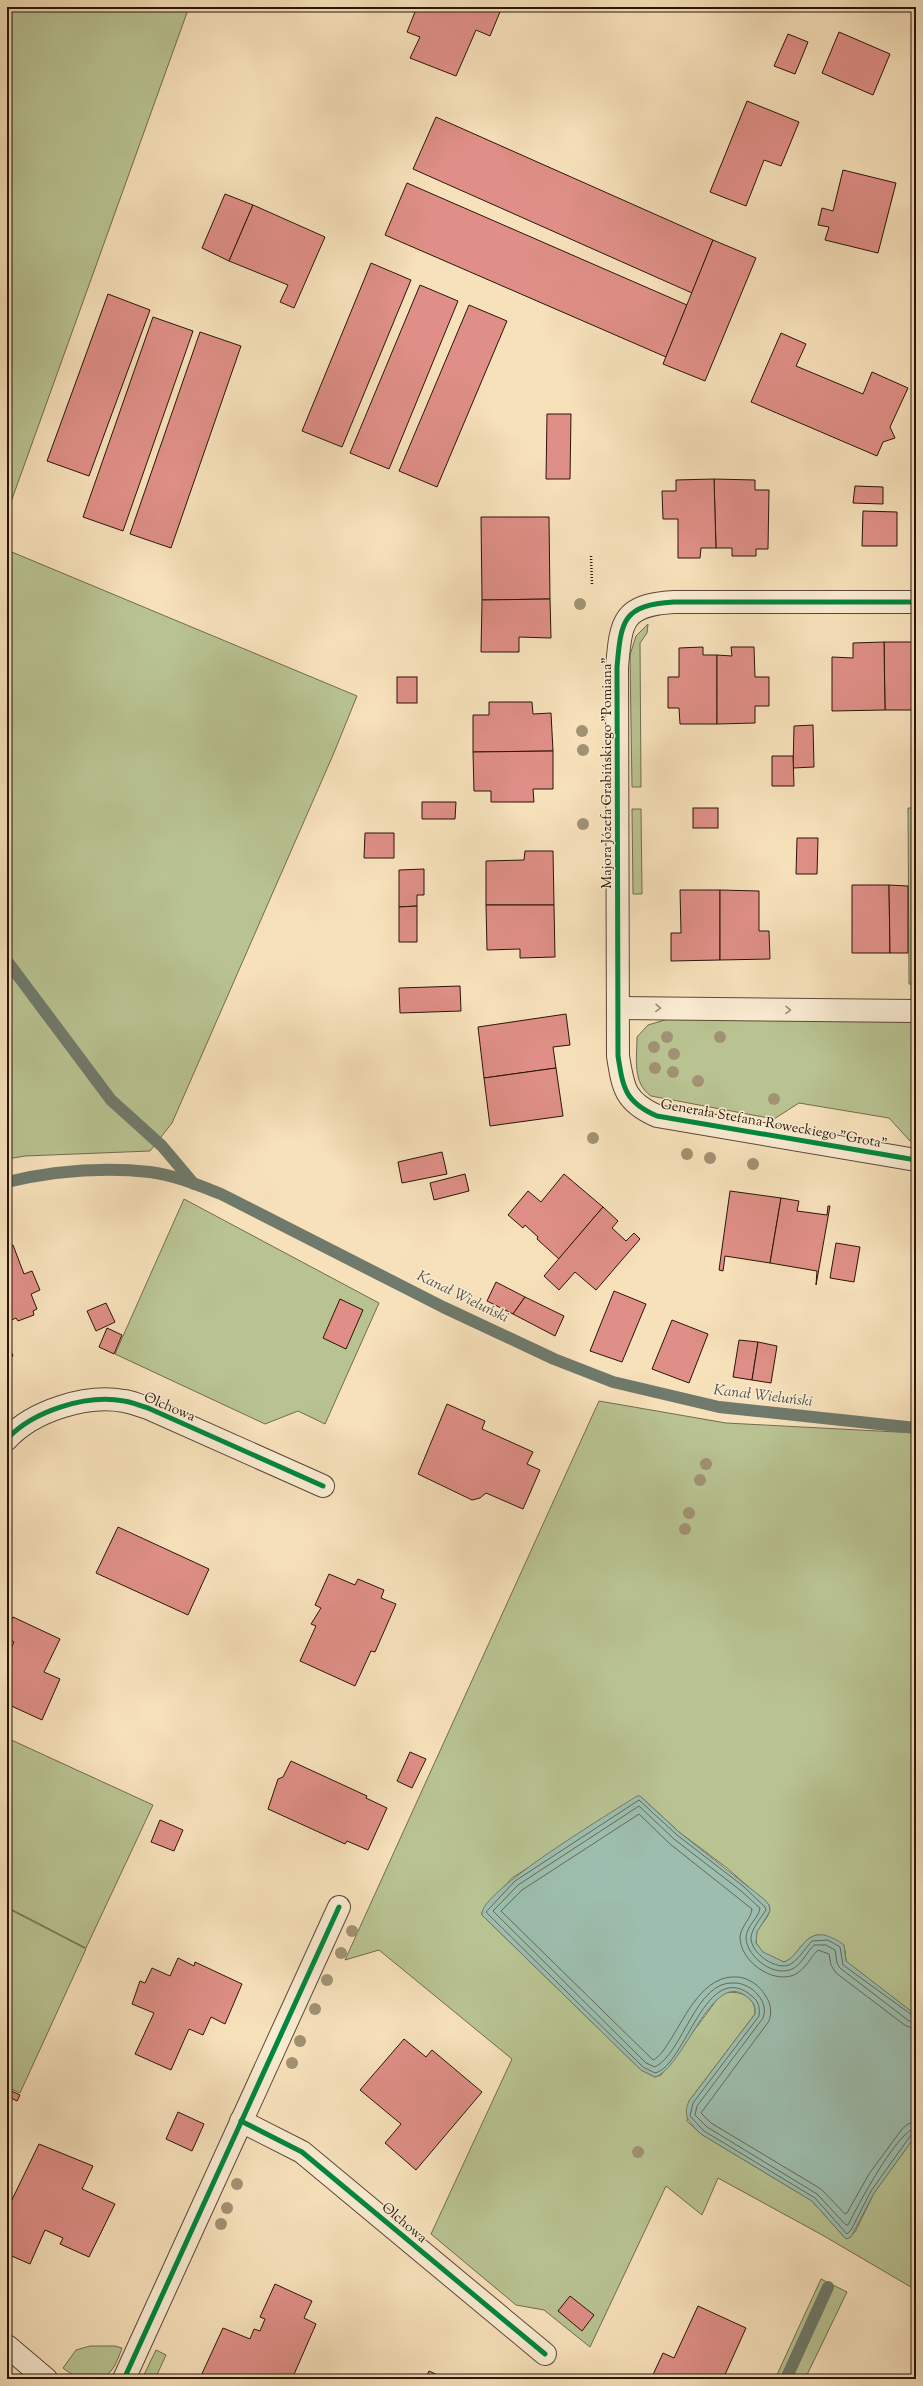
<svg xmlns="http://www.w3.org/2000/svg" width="923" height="2386" font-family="'Sorts Mill Goudy',serif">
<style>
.green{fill:#b9c392;stroke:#716c4d}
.water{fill:#9dbeae;stroke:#6f7a6c}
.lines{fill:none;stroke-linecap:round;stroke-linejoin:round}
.shore{stroke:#636a5b;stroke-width:1}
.stream{stroke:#6f7a6c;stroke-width:12}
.building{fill:#df8f87;stroke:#291508}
.minor-casing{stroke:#5c4835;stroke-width:24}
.path{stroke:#291508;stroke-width:2.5;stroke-dasharray:1 2;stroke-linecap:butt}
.minor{stroke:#faecd3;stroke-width:22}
.cycleway-casing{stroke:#faecd3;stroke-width:8}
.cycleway{stroke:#00873e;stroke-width:5}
.tree{fill:#a19273}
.oneway{stroke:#9c8b78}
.labels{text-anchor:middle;stroke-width:3;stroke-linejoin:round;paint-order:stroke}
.street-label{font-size:14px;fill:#291508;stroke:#faecd3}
.water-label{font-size:15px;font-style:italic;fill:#525042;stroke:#faecd3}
</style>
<rect width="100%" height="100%" fill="#f7e1bb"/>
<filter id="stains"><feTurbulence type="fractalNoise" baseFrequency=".005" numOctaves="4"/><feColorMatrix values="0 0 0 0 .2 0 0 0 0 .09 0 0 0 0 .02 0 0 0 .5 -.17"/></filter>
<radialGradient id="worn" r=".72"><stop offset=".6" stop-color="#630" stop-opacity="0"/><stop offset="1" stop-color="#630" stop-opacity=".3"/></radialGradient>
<g class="green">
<polygon points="7,7 189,7 7,513"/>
<polygon points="7,550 357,696 333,755 172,1123 150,1151 25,1156 7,1159"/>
<polygon points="648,624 647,633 640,643 641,787 632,787 630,655 636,636"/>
<polygon points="908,808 916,808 916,984 909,984"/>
<polygon points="632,809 641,809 642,894 633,894"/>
<path d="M 668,1019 L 916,1019 L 916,1142 L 910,1141 L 889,1118 L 799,1103 L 774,1119 L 651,1096 C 632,1083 637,1058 637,1037 L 648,1025 Z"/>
<polygon points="184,1199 379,1303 325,1424 298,1411 265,1424 115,1354"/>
<path d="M 599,1401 L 726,1423 L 916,1433 L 916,2015 L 853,1967 L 846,1961 L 845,1950 L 820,1935 C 802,1935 799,1957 784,1962 C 776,1961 767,1957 761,1950 C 743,1931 775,1920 769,1905 L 727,1868 L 679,1832 L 640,1796 L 512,1878 L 482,1912 L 482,1915 L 641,2070 L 655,2077 L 661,2075 L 721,1994 C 737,1989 756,1995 755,2014 L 689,2101 L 687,2121 L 701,2134 L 812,2201 L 846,2239 L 855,2232 L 874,2193 L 916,2135 L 916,2290 L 824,2236 L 718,2178 L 702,2215 L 666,2186 L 590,2347 L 544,2310 L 516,2305 L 431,2234 L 512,2059 L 379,1950 L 345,1960 Z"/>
<polygon points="7,1738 153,1805 86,1948 7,1907"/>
<polygon points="7,1908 86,1949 20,2093 7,2087"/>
<polygon points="821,2279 847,2292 805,2379 775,2379"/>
<path d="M 90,2346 L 115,2346 L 122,2348 C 119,2356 116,2365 111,2371 C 97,2386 76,2379 63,2368 L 76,2350 Z"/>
<polygon points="156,2350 166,2355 155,2379 142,2379"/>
</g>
<path class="water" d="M 637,1796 L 640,1796 L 679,1832 L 765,1900 L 769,1905 L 770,1911 L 757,1932 L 756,1943 L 763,1952 L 784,1962 C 800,1956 803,1932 824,1935 C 831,1937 838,1940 844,1945 L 846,1961 L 916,2015 L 916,2135 L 874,2193 L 851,2237 L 846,2239 L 812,2201 L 701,2134 C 690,2123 682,2117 689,2101 L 755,2014 C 756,2006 753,2001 746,1996 C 712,1969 684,2068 655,2077 L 641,2070 L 482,1915 C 478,1892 614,1811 637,1796 Z"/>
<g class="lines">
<g class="shore">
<path d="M 916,2018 L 843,1965 L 840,1947 L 828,1940 L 812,1941 C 805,1948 800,1958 791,1964 C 777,1972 750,1953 751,1937 C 752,1928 761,1918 766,1910 L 765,1907 L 743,1886 L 677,1835 L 639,1800 L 515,1881 L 486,1912 L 643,2067 L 655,2073 C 686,2066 706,1955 753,1997 C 759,2002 760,2008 759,2016 L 693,2103 L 690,2116 L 704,2131 L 815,2198 L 847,2234 L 851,2230 L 871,2191 L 911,2135 L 916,2133"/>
<path d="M 916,2023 L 909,2021 L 840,1968 L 837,1963 L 835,1950 L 826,1945 L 814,1945 C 807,1952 803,1962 794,1968 C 776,1979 747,1958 746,1938 C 746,1926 759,1918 760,1908 L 740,1890 L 674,1839 L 639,1806 L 518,1885 L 493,1911 L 646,2063 L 655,2067 C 683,2053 696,1980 734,1983 C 744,1983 752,1988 758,1995 C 764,2002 766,2010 763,2018 L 697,2106 L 695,2115 L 707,2127 L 817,2194 L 846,2225 L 848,2225 C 857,2207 898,2129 916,2128"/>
<path d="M 916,2029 L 906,2026 L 836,1973 L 831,1965 L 829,1954 L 818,1950 C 810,1958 805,1970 794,1975 C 772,1984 740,1961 740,1937 C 741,1926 751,1919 752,1909 L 670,1844 L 639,1814 L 522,1890 L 501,1911 L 653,2060 C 660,2057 665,2048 669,2042 C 686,2016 703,1974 738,1977 C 749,1978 760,1986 765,1995 C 771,2003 772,2012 769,2021 L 701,2113 L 711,2123 L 821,2189 L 845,2214 L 847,2213 L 869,2174 L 902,2129 L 908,2124 L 916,2122"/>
</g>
<g class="stream">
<polyline points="7,961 111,1100 162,1146 194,1184"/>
<path d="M 7,1182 C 53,1171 103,1167 150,1172 C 174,1175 198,1185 221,1194 L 443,1307 L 554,1359 L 613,1382 L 719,1407 L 916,1428"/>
<polyline points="786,2379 828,2287"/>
</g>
</g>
<g class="building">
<polygon points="417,7 502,7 490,36 476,30 456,76 410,58 420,37 407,32"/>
<polygon points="839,32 890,54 873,95 822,73"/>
<polygon points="788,34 808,42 795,74 774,66"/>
<polygon points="747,101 799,122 781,166 764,160 746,206 710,192"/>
<polygon points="436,117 713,240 692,293 413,169"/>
<polygon points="843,170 896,183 878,253 825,240 829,227 818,225 822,208 833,211"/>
<polygon points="407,183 687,305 666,357 385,235"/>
<polygon points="225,194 253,205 229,261 202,248"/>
<polygon points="253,205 325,237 294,308 280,302 288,285 229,261"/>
<polygon points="713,240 756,258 705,381 663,364"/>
<polygon points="371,263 411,280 342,447 302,431"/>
<polygon points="420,285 458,301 389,469 350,453"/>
<polygon points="108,294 150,310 89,476 47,461"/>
<polygon points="469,305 507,321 437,487 399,471"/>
<polygon points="153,317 193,331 123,531 83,517"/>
<polygon points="200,332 241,346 171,548 130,534"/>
<polygon points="781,333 806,344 796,366 863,394 872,372 908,388 890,427 895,438 883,442 877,456 751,402"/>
<polygon points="547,414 571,414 570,479 546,479"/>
<polygon points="714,479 755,480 755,490 769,490 768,549 756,549 756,556 732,556 732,548 716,548"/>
<polygon points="714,479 716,548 701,548 700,558 678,558 678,519 663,519 662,491 676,491 676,480"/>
<polygon points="855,486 883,487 883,504 853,503"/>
<polygon points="863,511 897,512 897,546 862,546"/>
<polygon points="481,517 549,517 550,599 482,600"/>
<polygon points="550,599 551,638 519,637 519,652 481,652 482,600"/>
<polygon points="884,642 916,642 916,710 885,710"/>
<polygon points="884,642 885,710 832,711 832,657 853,658 853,643"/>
<polygon points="703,647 703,655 717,655 717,724 680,724 679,708 668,708 668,677 679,677 679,648"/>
<polygon points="731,647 754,647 755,677 769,677 769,706 755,706 755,723 717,724 717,655 732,656"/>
<rect x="397" y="677" width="20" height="26"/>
<polygon points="489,702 532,702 533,714 551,713 553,751 473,752 473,715 489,715"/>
<polygon points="813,725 814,767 793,768 794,726"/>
<polygon points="553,751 553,789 533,789 534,802 491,802 491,791 474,791 473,752"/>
<polygon points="772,756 793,756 794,786 772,786"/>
<polygon points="422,802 456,802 455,819 422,819"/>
<rect x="693" y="808" width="25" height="20"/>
<polygon points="365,833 394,833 394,858 364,858"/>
<polygon points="797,838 818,838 817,874 796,874"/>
<polygon points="525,851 553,851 554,905 486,905 486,861 524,860"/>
<polygon points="424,869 424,895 417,895 417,906 399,907 399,870"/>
<polygon points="852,885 889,885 890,953 852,953"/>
<polygon points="889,885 908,886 908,953 890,953"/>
<polygon points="680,890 720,890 720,960 671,961 671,933 681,933"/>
<polygon points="720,890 759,891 759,931 769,931 770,959 720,960"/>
<polygon points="486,905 554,905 555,957 520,958 520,949 487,950"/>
<polygon points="417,906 417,942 399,942 399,907"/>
<polygon points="460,986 461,1011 400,1013 399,988"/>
<polygon points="566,1014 570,1045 553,1047 556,1068 484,1078 478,1027"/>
<polygon points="556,1068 563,1116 490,1126 484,1078"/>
<polygon points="442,1152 447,1174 402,1183 398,1162"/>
<polygon points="465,1174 469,1191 434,1200 430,1183"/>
<polygon points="564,1174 603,1207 559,1259 537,1239 538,1237 525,1225 523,1228 508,1215 528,1191 541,1202"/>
<polygon points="730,1191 781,1198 770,1263 725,1256 723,1271 719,1270"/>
<polygon points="781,1198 799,1201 797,1211 827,1215 828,1206 830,1206 816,1285 817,1271 770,1263"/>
<polygon points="603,1207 618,1221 612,1228 626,1241 634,1233 640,1239 596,1290 575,1272 559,1290 544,1276"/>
<polygon points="836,1243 860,1247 854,1282 830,1278"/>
<polygon points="13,1245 24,1274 32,1271 40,1290 31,1294 37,1309 33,1311 34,1315 18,1321 16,1318 7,1322 7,1247"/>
<polygon points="496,1282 525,1297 513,1314 487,1301"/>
<polygon points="614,1291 646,1304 622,1362 590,1351"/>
<polygon points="525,1297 564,1316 555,1336 513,1314"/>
<polygon points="340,1299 363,1310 346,1349 323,1338"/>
<polygon points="106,1303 115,1322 96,1331 87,1311"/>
<polygon points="672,1320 708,1334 689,1383 652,1369"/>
<polygon points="107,1328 122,1335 114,1354 99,1347"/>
<polygon points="739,1340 758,1342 752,1380 733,1377"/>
<polygon points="7,1341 13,1356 7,1358"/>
<polygon points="758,1342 777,1346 771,1383 752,1380"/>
<polygon points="447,1404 485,1421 482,1429 533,1452 527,1464 540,1470 523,1509 486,1493 480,1498 472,1500 418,1474"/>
<polygon points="118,1527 209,1569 188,1615 96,1573"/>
<polygon points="329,1574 355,1585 358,1579 384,1590 381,1598 396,1604 375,1652 371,1651 355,1686 300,1661 316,1626 311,1624 321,1608 315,1605"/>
<polygon points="13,1617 60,1639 44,1672 60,1679 42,1720 7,1704 7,1657 14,1642 7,1638 7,1629"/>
<polygon points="410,1752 426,1759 412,1788 397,1781"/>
<polygon points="291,1761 367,1796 366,1798 387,1808 368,1850 347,1841 345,1844 268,1809 278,1779 283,1777"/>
<polygon points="160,1820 183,1830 174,1851 151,1842"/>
<polygon points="178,1958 194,1966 195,1962 242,1984 225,2024 211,2017 203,2035 189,2029 171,2070 135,2054 154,2013 132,2004 140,1981 145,1983 152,1968 170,1976"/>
<polygon points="404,2039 426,2057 432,2050 482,2092 416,2170 385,2143 401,2124 360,2090"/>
<polygon points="7,2089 20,2095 17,2101 7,2096"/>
<polygon points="178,2112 204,2124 192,2151 166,2139"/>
<polygon points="39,2144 93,2166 82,2189 115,2204 89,2257 60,2244 63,2238 45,2230 30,2264 7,2254 7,2210"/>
<polygon points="275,2284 312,2301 304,2318 316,2324 292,2379 200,2378 223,2328 250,2339 254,2329 260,2331 265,2319 260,2317"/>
<polygon points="570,2296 594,2315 582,2331 558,2311"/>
<polygon points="698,2306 746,2328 723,2379 651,2379 663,2353 674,2358"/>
<polygon points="429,2371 446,2379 425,2379"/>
</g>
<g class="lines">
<defs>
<g id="minor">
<path d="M 916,602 L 674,602 C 623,605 621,620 617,667 L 618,1056 C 623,1088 625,1102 657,1116 L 916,1160"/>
<polyline points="619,1008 916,1011"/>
<path d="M 7,1439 C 33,1411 86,1394 124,1401 C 132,1402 140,1406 148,1408 L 323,1486"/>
<polyline points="241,2121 302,2152 545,2354"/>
<polyline points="7,2346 46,2379"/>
<polyline points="124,2379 339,1907"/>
</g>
</defs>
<use href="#minor" class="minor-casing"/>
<polyline class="path" points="591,556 592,584"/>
<use href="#minor" class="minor"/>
<defs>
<g id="cycleway">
<path d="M 916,602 L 674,602 C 623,605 621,620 617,667 L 618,1056 C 623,1088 625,1102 657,1116 L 916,1160"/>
<path d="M 7,1439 C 33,1411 86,1394 124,1401 C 132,1402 140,1406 148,1408 L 323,1486"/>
<polyline points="241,2121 302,2152 545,2354"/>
<polyline points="124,2379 339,1907"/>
</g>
</defs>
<use href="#cycleway" class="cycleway-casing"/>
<use href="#cycleway" class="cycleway"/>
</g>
<g class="tree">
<circle cx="580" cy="604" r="6"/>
<circle cx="582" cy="731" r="6"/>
<circle cx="583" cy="750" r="6"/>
<circle cx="583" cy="824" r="6"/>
<circle cx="667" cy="1037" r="6"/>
<circle cx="720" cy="1037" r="6"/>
<circle cx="654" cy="1047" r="6"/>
<circle cx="674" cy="1054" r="6"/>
<circle cx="655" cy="1068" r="6"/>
<circle cx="673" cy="1072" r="6"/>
<circle cx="698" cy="1081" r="6"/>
<circle cx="774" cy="1099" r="6"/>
<circle cx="593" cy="1138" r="6"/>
<circle cx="687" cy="1154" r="6"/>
<circle cx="710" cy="1158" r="6"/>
<circle cx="753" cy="1164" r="6"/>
<circle cx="706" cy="1464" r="6"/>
<circle cx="700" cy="1480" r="6"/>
<circle cx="689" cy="1513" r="6"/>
<circle cx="685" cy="1529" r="6"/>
<circle cx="352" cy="1931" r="6"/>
<circle cx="341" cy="1953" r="6"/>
<circle cx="327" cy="1980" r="6"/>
<circle cx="315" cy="2009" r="6"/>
<circle cx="300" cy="2041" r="6"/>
<circle cx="292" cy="2063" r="6"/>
<circle cx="638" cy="2152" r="6"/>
<circle cx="237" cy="2184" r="6"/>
<circle cx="227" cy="2208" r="6"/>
<circle cx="221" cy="2224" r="6"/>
</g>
<defs><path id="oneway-chevron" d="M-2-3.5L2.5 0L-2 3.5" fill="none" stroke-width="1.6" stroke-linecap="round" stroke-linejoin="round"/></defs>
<g class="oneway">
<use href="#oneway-chevron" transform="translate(658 1008) rotate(1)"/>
<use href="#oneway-chevron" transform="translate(788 1010) rotate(1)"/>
</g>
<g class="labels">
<g class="street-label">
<text transform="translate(606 773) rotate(-90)" y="5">Majora Józefa Grabińskiego "Pomiana"</text>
<text transform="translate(774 1123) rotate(10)" y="5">Generała Stefana Roweckiego "Grota"</text>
<text transform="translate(170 1406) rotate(23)" y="5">Olchowa</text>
<text transform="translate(405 2222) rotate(40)" y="5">Olchowa</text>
</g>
<g class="water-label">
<text transform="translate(463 1296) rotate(26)" y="5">Kanał Wieluński</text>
<text transform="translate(763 1395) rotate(7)" y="5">Kanał Wieluński</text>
</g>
</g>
<rect width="923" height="2386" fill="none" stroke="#f7e1bb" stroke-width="24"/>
<rect x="8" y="8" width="907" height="2370" fill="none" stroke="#291508" stroke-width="2"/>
<rect x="12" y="12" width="899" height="2362" fill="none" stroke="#291508"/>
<rect width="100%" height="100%" filter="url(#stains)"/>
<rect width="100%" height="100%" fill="url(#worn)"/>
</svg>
